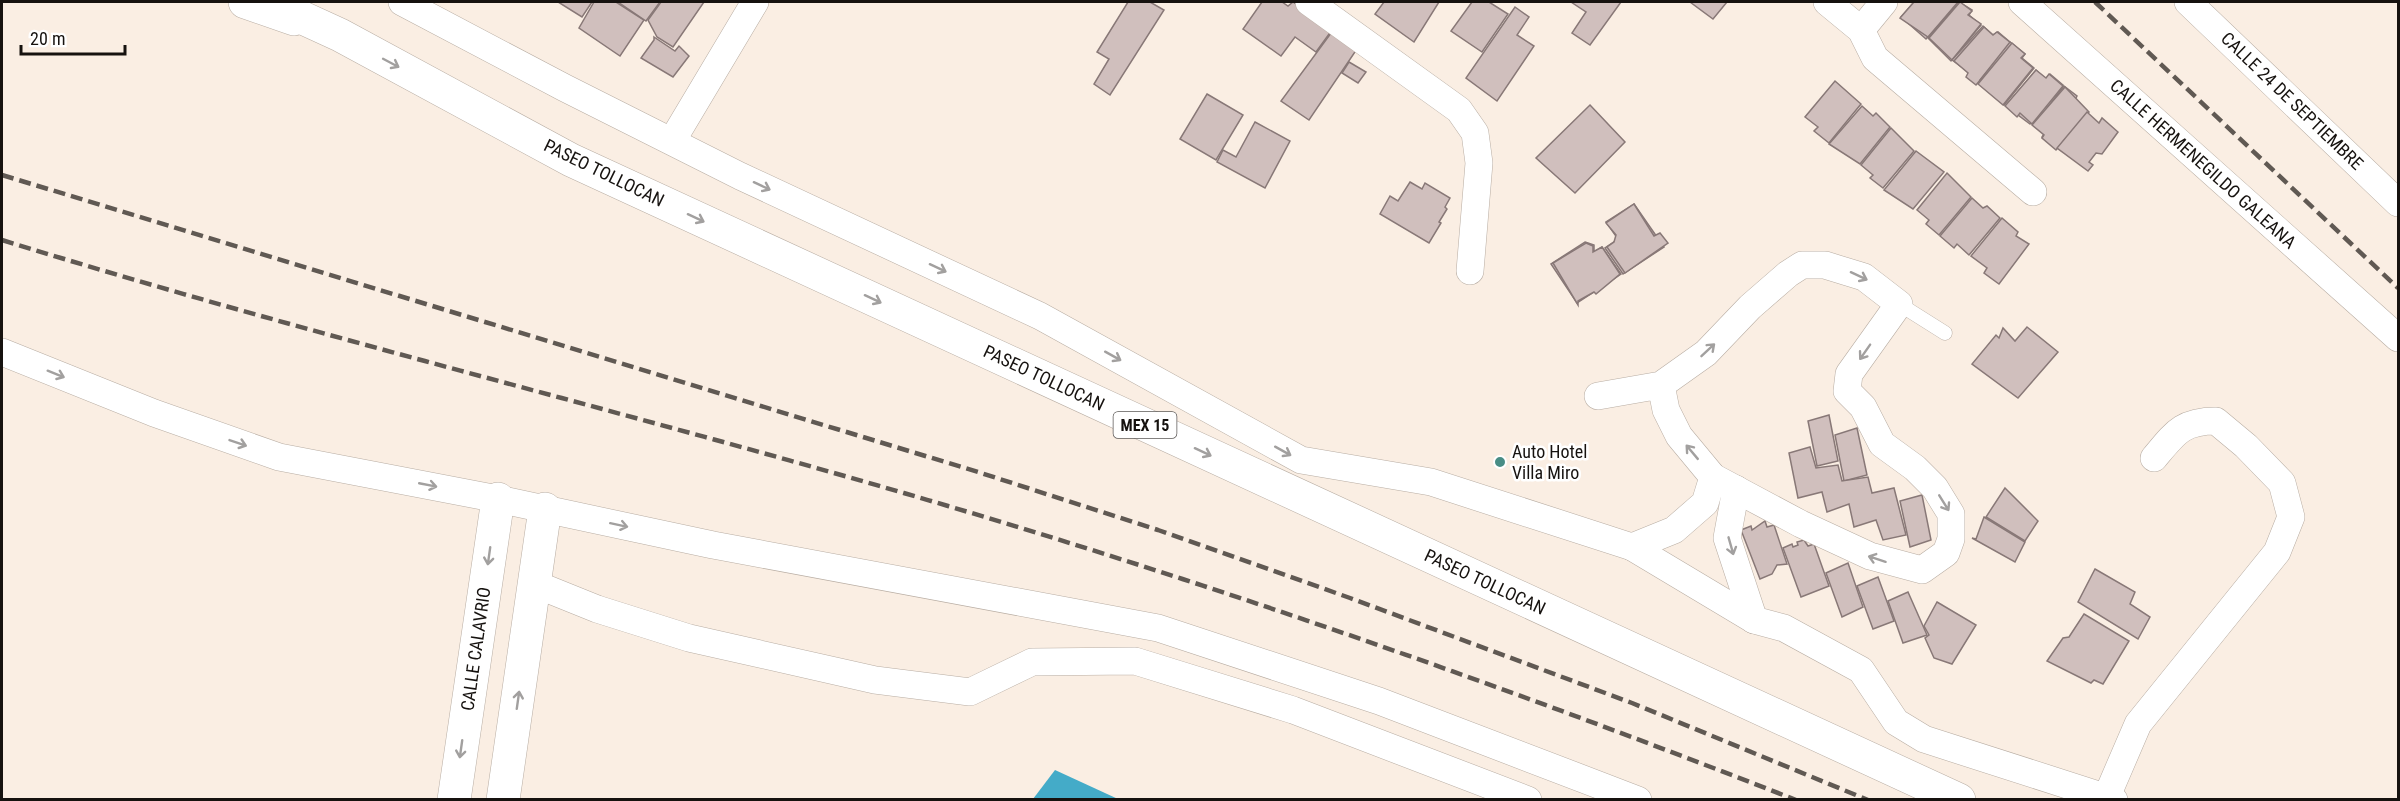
<svg xmlns="http://www.w3.org/2000/svg" width="2400" height="801" font-family="'Roboto Condensed',sans-serif">
<style>
.water{fill:#44abc8}
.building{fill:#d0bfbd;stroke:#887877;stroke-width:1.5}
.lines{fill:none;stroke-linecap:round;stroke-linejoin:round}
.lane-casing{stroke:#b8ada3;stroke-width:15}
.street-casing{stroke:#b8ada3;stroke-width:28}
.secondary-casing{stroke:#b8ada3;stroke-width:34}
.highway-casing{stroke:#b8ada3;stroke-width:34}
.lane{stroke:#fff;stroke-width:14}
.street{stroke:#fff;stroke-width:27}
.secondary{stroke:#fff;stroke-width:33}
.highway{stroke:#fff;stroke-width:33}
.rail{stroke:#605953;stroke-width:4.5;stroke-dasharray:12 6;stroke-linecap:butt}
.oneway{stroke:#a2a09f}
.poi-dot{fill:#488d85;stroke:#fff;stroke-width:2}
.labels{text-anchor:middle;stroke-width:5;stroke-linejoin:round;paint-order:stroke}
.shield{fill:#fff;stroke:#5c5957;stroke-width:1.5}
.shield-label{font-size:16px;font-weight:bold;fill:#16120f}
.street-label{font-size:18px;fill:#16120f;stroke:#fff}
.poi-label{font-size:18px;fill:#16120f;stroke:#fff;text-anchor:start}
</style>
<rect width="100%" height="100%" fill="#faeee3"/>
<polygon class="water" points="1055,770 1118,799 1033,799"/>
<g class="building">
<polygon points="558,2 592,2 582,17"/>
<polygon points="594,2 616,2 644,20 620,56 579,28"/>
<polygon points="618,2 660,2 646,21"/>
<polygon points="661,2 704,2 673,47 657,37 648,20"/>
<polygon points="1128,2 1150,2 1164,10 1110,95 1094,84 1109,59 1097,52"/>
<polygon points="1262,2 1282,2 1288,6 1293,2 1332,30 1316,52 1295,37 1281,56 1243,29"/>
<polygon points="1384,2 1439,2 1414,42 1375,14"/>
<polygon points="1472,2 1489,2 1508,14 1482,52 1451,31"/>
<polygon points="1571,2 1621,2 1590,45 1572,33 1586,12"/>
<polygon points="1690,2 1727,2 1713,19"/>
<polygon points="1914,2 1957,2 1926,39 1901,17"/>
<polygon points="1914,2 1958,2 1928,37 1900,18"/>
<polygon points="1959,2 1972,10 1969,15 1981,25 1951,61 1928,38"/>
<polygon points="1960,2 1972,11 1968,15 1981,24 1952,60 1929,38"/>
<polygon points="1515,7 1529,17 1517,35 1534,46 1497,101 1466,78"/>
<polygon points="1983,26 1993,35 1998,32 2010,42 1979,80 1952,60"/>
<polygon points="1984,27 1993,35 1997,32 2011,43 1976,85 1966,77 1968,73 1954,61"/>
<polygon points="1334,29 1359,46 1309,120 1281,101"/>
<polygon points="654,37 675,51 679,46 689,56 673,77 641,58 654,40"/>
<polygon points="2010,42 2025,54 2022,58 2034,68 2004,105 1980,80"/>
<polygon points="2012,43 2025,54 2021,58 2033,68 2003,105 1978,84"/>
<polygon points="1349,62 1366,72 1358,83 1342,73"/>
<polygon points="2036,70 2046,79 2050,74 2063,85 2030,124 2006,106"/>
<polygon points="2036,70 2046,78 2049,74 2063,86 2032,124 2020,113 2017,117 2005,106"/>
<polygon points="1835,81 1861,104 1829,143 1814,131 1818,127 1805,117"/>
<polygon points="2064,86 2077,96 2074,102 2087,112 2055,147 2042,137 2044,134 2034,125"/>
<polygon points="2065,87 2089,112 2056,150 2042,138 2044,135 2032,125"/>
<polygon points="1207,94 1243,115 1216,160 1180,139"/>
<polygon points="1590,105 1625,142 1575,193 1536,158"/>
<polygon points="1862,106 1873,116 1876,113 1890,127 1860,164 1829,144"/>
<polygon points="2087,112 2099,123 2102,118 2118,132 2102,154 2096,153 2089,162 2093,165 2088,171 2057,148"/>
<polygon points="1255,122 1290,141 1265,188 1217,162 1223,150 1236,157"/>
<polygon points="1891,128 1914,151 1883,188 1870,178 1873,175 1861,165"/>
<polygon points="1916,151 1944,172 1913,209 1884,190"/>
<polygon points="1947,173 1971,197 1939,235 1926,224 1929,220 1917,210"/>
<polygon points="1410,182 1422,189 1425,183 1450,198 1445,207 1447,209 1439,222 1441,223 1429,243 1380,214 1390,196 1398,201"/>
<polygon points="1972,198 1983,208 1987,206 2000,218 1969,255 1957,244 1954,248 1940,236"/>
<polygon points="1634,204 1664,247 1623,274 1605,248 1618,239 1606,222"/>
<polygon points="1634,204 1654,236 1660,233 1668,243 1625,273 1607,247 1614,242 1616,235 1606,223"/>
<polygon points="2002,218 2018,232 2016,236 2029,244 1999,284 1984,273 1987,268 1971,256"/>
<polygon points="1585,242 1594,245 1594,252 1602,247 1621,274 1577,303 1551,264"/>
<polygon points="1586,243 1593,246 1593,252 1602,247 1620,274 1596,294 1594,292 1578,301 1578,305 1553,263"/>
<polygon points="2027,327 2058,352 2018,398 1972,364 1996,335 1999,338 2003,328 2015,341"/>
<polygon points="1829,415 1838,461 1817,466 1808,421"/>
<polygon points="1857,428 1867,475 1844,481 1835,435"/>
<polygon points="1810,447 1816,468 1838,465 1842,481 1868,477 1872,493 1894,488 1906,535 1883,540 1876,520 1854,527 1849,504 1827,512 1822,492 1798,498 1789,453"/>
<polygon points="2005,488 2038,521 2025,541 1986,517"/>
<polygon points="1922,495 1931,540 1910,547 1900,501"/>
<polygon points="1984,517 2025,542 2015,562 1972,538 1976,539"/>
<polygon points="1765,521 1767,527 1774,525 1787,564 1777,565 1772,574 1760,579 1741,530 1751,526 1752,530"/>
<polygon points="1804,540 1808,546 1814,544 1829,586 1801,597 1783,548 1792,544 1793,547 1798,545 1797,542"/>
<polygon points="1848,563 1863,607 1842,617 1826,573"/>
<polygon points="2095,569 2135,592 2130,604 2150,617 2138,639 2078,602"/>
<polygon points="1878,577 1894,621 1873,629 1857,586"/>
<polygon points="1908,592 1927,635 1903,643 1888,601"/>
<polygon points="1937,602 1976,625 1952,664 1934,658 1925,638 1929,635 1924,626"/>
<polygon points="2084,614 2129,641 2103,684 2094,680 2091,683 2047,661 2063,638 2069,637"/>
</g>
<g class="lines">
<defs>
<polyline id="lane" points="1899,304 1945,333"/>
<g id="street">
<polyline points="402,2 565,88 740,176 1040,316 1301,460 1431,482 1632,547 1754,620 1784,628 1861,670 1896,722 1924,739 2114,800"/>
<polyline points="1309,2 1459,110 1475,133 1479,163 1470,271"/>
<polyline points="1827,2 1861,30 1875,58 2033,192"/>
<polyline points="2022,2 2398,338"/>
<polyline points="2188,2 2398,203"/>
<polyline points="1861,30 1884,2"/>
<polyline points="672,141 755,2"/>
<polyline points="2,352 154,413 279,457 498,499 713,545 1158,628 1379,701 1638,800"/>
<polyline points="1598,396 1661,385 1706,353 1750,307 1788,274 1802,265 1825,265 1864,277 1899,304 1849,374 1847,391 1863,407 1882,444 1915,468 1935,488 1951,514 1951,539 1946,553 1922,570 1870,556 1801,524 1713,477 1679,436 1666,410 1661,385"/>
<polyline points="1736,489 1727,538 1754,620"/>
<polyline points="1632,547 1674,530 1705,503 1713,477"/>
<polyline points="535,584 597,609 689,638 875,680 970,692 1032,662 1135,661 1293,710 1528,800"/>
<path d="M 2107,796 L 2138,724 L 2277,552 L 2291,517 L 2282,483 L 2246,446 L 2216,421 C 2182,421 2175,433 2154,458"/>
</g>
<g id="secondary">
<polyline points="245,2 294,19"/>
<polyline points="454,800 498,499"/>
<polyline points="503,800 545,509"/>
</g>
<polyline id="highway" points="268,2 340,35 571,160 1959,800"/>
</defs>
<use href="#lane" class="lane-casing"/>
<use href="#street" class="street-casing"/>
<use href="#secondary" class="secondary-casing"/>
<use href="#highway" class="highway-casing"/>
<use href="#lane" class="lane"/>
<use href="#street" class="street"/>
<use href="#secondary" class="secondary"/>
<use href="#highway" class="highway"/>
<g class="rail">
<polyline points="2095,2 2398,288"/>
<polyline points="2,175 978,472 1158,530 1350,598 1632,703 1868,800"/>
<path d="M 2,240 C 315,337 634,413 948,506 C 1235,591 1517,691 1796,800"/>
</g>
</g>
<defs><path id="oneway-shaft" d="M-6 0H5M1.5-3L5.5 0L1.5 3" fill="none" stroke-width="1.6" stroke-linecap="round" stroke-linejoin="round" transform="scale(1.5)"/></defs>
<g class="oneway">
<use href="#oneway-shaft" transform="translate(391 63) rotate(28)"/>
<use href="#oneway-shaft" transform="translate(762 186) rotate(25)"/>
<use href="#oneway-shaft" transform="translate(696 218) rotate(25)"/>
<use href="#oneway-shaft" transform="translate(938 268) rotate(25)"/>
<use href="#oneway-shaft" transform="translate(1859 276) rotate(25)"/>
<use href="#oneway-shaft" transform="translate(873 299) rotate(25)"/>
<use href="#oneway-shaft" transform="translate(1708 350) rotate(-43)"/>
<use href="#oneway-shaft" transform="translate(1865 352) rotate(125)"/>
<use href="#oneway-shaft" transform="translate(1113 356) rotate(29)"/>
<use href="#oneway-shaft" transform="translate(56 374) rotate(22)"/>
<use href="#oneway-shaft" transform="translate(238 443) rotate(19)"/>
<use href="#oneway-shaft" transform="translate(1283 451) rotate(29)"/>
<use href="#oneway-shaft" transform="translate(1203 452) rotate(25)"/>
<use href="#oneway-shaft" transform="translate(1692 452) rotate(-130)"/>
<use href="#oneway-shaft" transform="translate(428 485) rotate(11)"/>
<use href="#oneway-shaft" transform="translate(1944 503) rotate(58)"/>
<use href="#oneway-shaft" transform="translate(619 525) rotate(12)"/>
<use href="#oneway-shaft" transform="translate(1731 546) rotate(74)"/>
<use href="#oneway-shaft" transform="translate(489 556) rotate(98)"/>
<use href="#oneway-shaft" transform="translate(1877 559) rotate(-162)"/>
<use href="#oneway-shaft" transform="translate(518 700) rotate(-82)"/>
<use href="#oneway-shaft" transform="translate(461 749) rotate(98)"/>
</g>
<circle class="poi-dot" cx="1500" cy="462" r="6"/>
<g class="labels">
<rect class="shield" x="1113.5" y="412" width="63" height="26" rx="4.5"/>
<g class="shield-label">
<text x="1145" y="431">MEX 15</text>
</g>
<g class="street-label">
<text transform="translate(2292 101) rotate(44)" y="6">CALLE 24 DE SEPTIEMBRE</text>
<text transform="translate(2203 164) rotate(42)" y="6">CALLE HERMENEGILDO GALEANA</text>
<text transform="translate(604 173) rotate(26)" y="6">PASEO TOLLOCAN</text>
<text transform="translate(1044 378) rotate(25)" y="6">PASEO TOLLOCAN</text>
<text transform="translate(1485 582) rotate(25)" y="6">PASEO TOLLOCAN</text>
<text transform="translate(476 649) rotate(-82)" y="6">CALLE CALAVRIO</text>
</g>
<g class="poi-label">
<text x="1512" y="458">Auto Hotel<tspan x="1512" dy="21">Villa Miro</tspan></text>
</g>
</g>
<rect width="2400" height="801" fill="none" stroke="#16120f" stroke-width="6"/>
<path d="M21 45v9h104v-9" fill="none" stroke="#16120f" stroke-width="3"/>
<text x="30" y="45" font-size="18" fill="#16120f" stroke="#ffffff" stroke-width="4.5" paint-order="stroke">20 m</text>
</svg>
